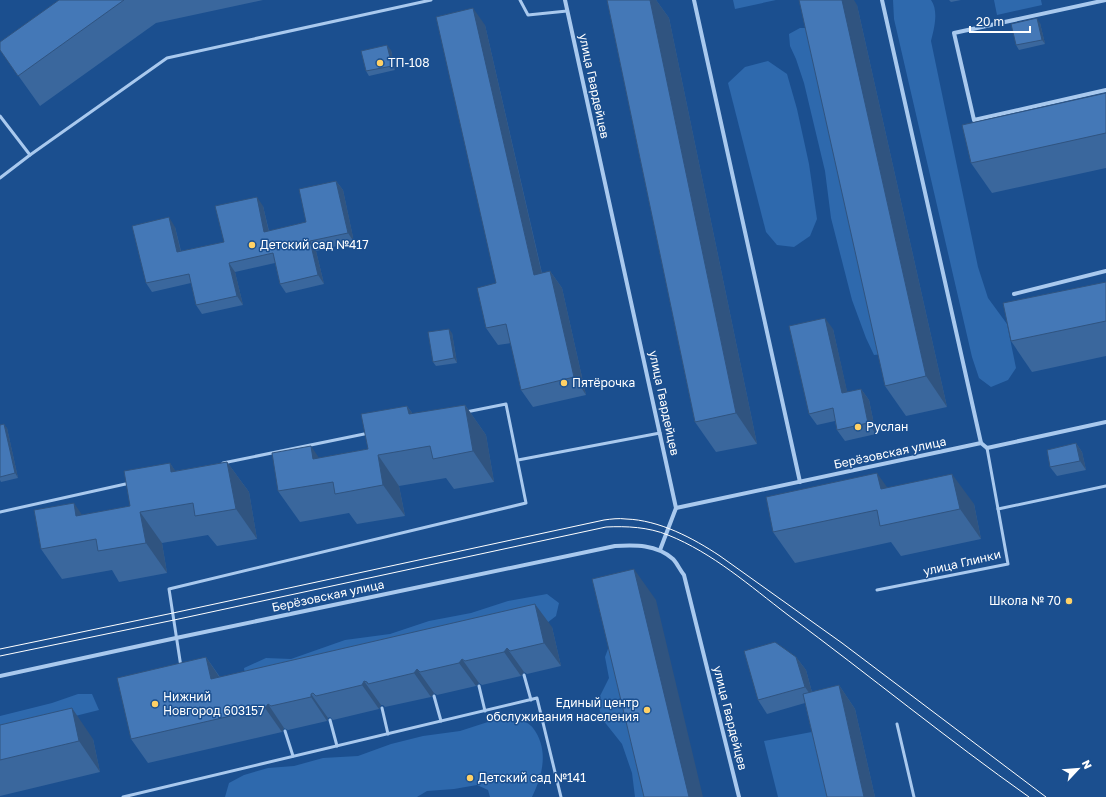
<svg xmlns="http://www.w3.org/2000/svg" width="1106" height="797" font-family="'Golos Text',sans-serif">
<style>
.green{fill:#2e69ad}
.lines{fill:none;stroke-linecap:round;stroke-linejoin:round}
.service{stroke:#a9c9ee;stroke-width:3}
.minor{stroke:#a9c9ee;stroke-width:4}
.tram{stroke:#fff;stroke-width:1}
.wall{fill:#3a679d}
.shaded-wall{fill:#305480}
.building{fill:#4478b7;stroke:#305480}
.poi-dot{fill:#ffd166;stroke:#1b4f8f;stroke-width:1.5}
.labels{text-anchor:middle;stroke-width:3;stroke-linejoin:round;paint-order:stroke}
.poi-label{font-size:12px;fill:#fff;stroke:#1b4f8f;text-anchor:start}
.street-label{font-size:12px;fill:#fff;stroke:#1b4f8f}
</style>
<rect width="100%" height="100%" fill="#1b4f8f"/>
<g class="green">
<polygon points="733,0 776,0 735,9"/>
<path d="M 893,0 L 931,0 C 939,11 934,29 931,41 L 978,267 L 988,298 L 1007,324 L 1016,368 L 1008,380 L 991,387 L 979,378 L 972,357 L 894,19 Z"/>
<polygon points="994,0 1041,0 1042,5 997,15"/>
<polygon points="800,28 811,28 883,354 874,355 866,338 852,300 831,218 825,171 814,125 804,83 796,59 790,46 789,34"/>
<polygon points="768,61 787,74 797,109 809,164 817,219 810,236 794,247 777,245 766,232 728,83 745,67"/>
<polygon points="547,594 559,603 556,616 543,626 246,684 244,668 266,658 291,659 345,640 390,634 429,621 471,613 508,601"/>
<polygon points="612,638 657,797 635,797 632,773 622,744 603,720 597,702 609,678 605,657"/>
<polygon points="78,694 92,694 99,710 0,735 0,716 52,703"/>
<path d="M 520,718 C 524,721 530,724 533,728 C 549,749 543,775 532,797 L 490,797 L 488,790 L 477,785 L 454,789 L 427,791 L 417,797 L 225,797 L 229,783 L 244,775 L 268,768 L 294,766 L 323,758 L 358,756 L 391,744 L 423,736 L 460,731 L 491,721 Z"/>
<polygon points="817,731 833,797 778,797 764,741"/>
</g>
<g class="lines">
<g class="service">
<polyline points="520,0 528,15 567,11"/>
<polyline points="0,116 30,155"/>
<polyline points="0,178 30,155 167,58 431,0"/>
<polyline points="518,460 660,433"/>
<polyline points="223,463 369,433"/>
<polyline points="998,509 1106,486"/>
<polyline points="0,512 130,483"/>
<polyline points="877,590 1008,564 987,448"/>
<polyline points="181,667 169,589 526,503 506,404 466,412"/>
<polyline points="524,675 531,700"/>
<polyline points="479,686 485,711"/>
<polyline points="434,696 441,721"/>
<polyline points="382,708 388,734"/>
<polyline points="330,720 337,746"/>
<polyline points="897,724 914,797"/>
<polyline points="285,731 293,756"/>
<polyline points="123,797 537,698 561,797"/>
</g>
<g class="minor">
<polyline points="565,0 676,508 660,550"/>
<polyline points="694,0 800,482"/>
<polyline points="882,0 981,443"/>
<polyline points="1106,0 954,33 974,120 1106,90"/>
<polyline points="1014,294 1106,271"/>
<polyline points="676,508 981,443 987,448 1106,422"/>
<path d="M 0,676 L 176,638 L 615,546 C 635,545 656,544 673,559 C 677,563 680,570 684,575 L 739,797"/>
</g>
<g class="tram">
<path d="M 0,649 L 173,613 L 604,520 C 611,519 619,518 626,519 C 659,520 693,538 720,556 L 842,643 L 1046,797"/>
<path d="M 0,656 L 174,620 L 606,527 C 627,526 648,527 668,535 C 713,553 750,586 788,615 C 869,675 947,739 1029,797"/>
</g>
</g>
<g class="wall">
<polygon points="59,0 263,0 156,23 40,106 0,50"/>
<polygon points="607,0 656,0 669,18 757,444 716,452 695,422"/>
<polygon points="949,0 961,0 951,2"/>
<polygon points="857,5 947,407 906,416 885,386"/>
<polygon points="1040,23 1045,44 1019,50 1016,45"/>
<polygon points="485,25 542,273 550,271 562,288 586,395 533,407 521,390 511,343 498,345 486,328 496,283"/>
<polygon points="391,50 395,70 369,76 366,71"/>
<polygon points="1106,93 1106,168 992,193 971,163"/>
<polygon points="336,181 343,190 354,242 316,251 324,284 286,293 280,284 275,263 235,272 243,305 202,314 196,305 191,283 152,292 146,283 175,227 181,251 224,242 263,206 269,231 306,222"/>
<polygon points="1106,282 1106,356 1032,372 1011,341"/>
<polygon points="833,329 847,392 861,389 869,400 876,434 845,441 837,430 835,421 817,425 809,414"/>
<polygon points="452,333 457,363 436,366 433,362"/>
<polygon points="465,405 486,435 494,482 454,489 446,478 399,486 405,516 357,524 349,513 300,522 278,491 319,458 368,449 407,406 413,414"/>
<polygon points="0,425 7,428 18,478 1,482 0,480"/>
<polygon points="1076,443 1082,452 1086,470 1057,476 1050,467"/>
<polygon points="227,462 249,492 257,539 217,546 208,535 162,543 167,573 119,582 112,570 62,579 41,549 82,515 130,506 170,463 175,471"/>
<polygon points="887,487 974,504 981,539 901,556 891,542 795,563 773,532"/>
<polygon points="552,627 561,666 527,674 524,672 521,676 482,685 479,683 476,686 437,695 434,693 431,697 385,707 383,705 381,705 379,709 333,720 330,717 328,718 327,721 288,730 284,728 282,732 148,763 131,739 206,657 220,677"/>
<polygon points="796,657 806,670 812,692 839,685 855,709 875,797 827,797 805,703 767,714 758,700"/>
<polygon points="0,725 93,739 100,772 0,796"/>
</g>
<g class="shaded-wall">
<polygon points="650,0 656,0 669,18 757,444 736,413"/>
<polygon points="842,0 854,0 857,5 947,407 926,376"/>
<polygon points="473,8 485,25 546,292 534,275"/>
<polygon points="1037,18 1040,23 1045,44 1042,40"/>
<polygon points="387,45 391,50 395,70 392,66"/>
<polygon points="336,181 343,190 354,242 348,233"/>
<polygon points="257,197 263,206 271,241 264,232"/>
<polygon points="169,217 175,227 183,261 177,252"/>
<polygon points="310,241 316,251 324,284 318,275"/>
<polygon points="229,263 235,272 243,305 237,296"/>
<polygon points="550,271 562,288 586,395 574,377"/>
<polygon points="825,318 833,329 850,404 842,393"/>
<polygon points="449,329 452,333 457,363 454,358"/>
<polygon points="861,389 869,400 876,434 868,423"/>
<polygon points="465,405 486,435 494,482 473,451"/>
<polygon points="407,406 429,436 409,414"/>
<polygon points="4,424 7,428 18,478 15,473"/>
<polygon points="1076,443 1082,452 1086,470 1080,461"/>
<polygon points="311,446 332,477 313,459"/>
<polygon points="378,455 399,486 405,516 383,485"/>
<polygon points="227,462 249,492 257,539 236,509"/>
<polygon points="170,463 191,494 171,472"/>
<polygon points="877,473 899,504 881,489"/>
<polygon points="952,474 974,504 981,539 960,509"/>
<polygon points="74,503 95,534 76,516"/>
<polygon points="140,512 162,543 167,573 146,543"/>
<polygon points="634,569 656,600 703,797 689,797"/>
<polygon points="535,604 552,627 561,666 544,643"/>
<polygon points="507,648 524,672 521,676 504,652"/>
<polygon points="206,657 222,681 211,679"/>
<polygon points="796,657 806,670 814,700 805,687"/>
<polygon points="462,659 479,683 476,686 459,663"/>
<polygon points="417,669 434,693 431,697 414,673"/>
<polygon points="364,681 381,705 379,709 362,685"/>
<polygon points="839,685 855,709 875,797 864,797"/>
<polygon points="311,694 328,718 327,721 311,697"/>
<polygon points="268,704 284,728 282,732 265,708"/>
<polygon points="72,708 93,739 100,772 79,741"/>
</g>
<g class="building">
<polygon points="59,0 124,0 18,76 0,50 0,42"/>
<polygon points="607,0 650,0 736,413 695,422"/>
<polygon points="799,0 842,0 926,376 885,386"/>
<polygon points="473,8 534,275 550,271 574,377 521,390 506,324 486,328 477,288 496,283 436,17"/>
<polygon points="1037,18 1042,40 1016,45 1011,24"/>
<polygon points="387,45 392,66 366,71 361,51"/>
<polygon points="1106,93 1106,133 971,163 962,125"/>
<polygon points="336,181 348,233 310,241 318,275 280,284 273,253 229,263 237,296 196,305 189,274 146,283 132,226 169,217 177,252 224,242 215,206 257,197 264,232 306,222 299,189"/>
<polygon points="1106,282 1106,321 1011,341 1003,303"/>
<polygon points="825,318 842,393 861,389 868,423 837,430 833,408 809,414 789,326"/>
<polygon points="449,329 454,358 433,362 428,332"/>
<polygon points="465,405 473,451 433,459 430,446 378,455 383,485 335,494 333,482 278,491 272,453 311,446 313,459 368,449 361,414 407,406 409,414"/>
<polygon points="4,424 15,473 0,477 0,425"/>
<polygon points="1076,443 1080,461 1050,467 1047,450"/>
<polygon points="227,462 236,509 195,516 193,503 140,512 146,543 98,551 96,539 41,549 34,510 74,503 76,516 130,506 124,471 170,463 171,472"/>
<polygon points="877,473 881,489 952,474 960,509 880,526 877,510 773,532 766,497"/>
<polygon points="634,569 689,797 644,797 592,579"/>
<polygon points="535,604 544,643 510,651 507,648 504,652 465,661 462,659 459,663 420,672 417,669 414,673 368,684 367,682 364,681 362,685 316,696 313,693 311,694 311,697 271,706 268,704 265,708 131,739 117,678 206,657 211,679"/>
<polygon points="775,642 796,657 805,687 758,700 744,651"/>
<polygon points="839,685 864,797 827,797 803,694"/>
<polygon points="72,708 79,741 0,760 0,725"/>
</g>
<g class="poi-dot">
<circle cx="380" cy="63" r="4"/>
<circle cx="252" cy="245" r="4"/>
<circle cx="564" cy="383" r="4"/>
<circle cx="858" cy="427" r="4"/>
<circle cx="1069" cy="601" r="4"/>
<circle cx="155" cy="704" r="4"/>
<circle cx="647" cy="710" r="4"/>
<circle cx="470" cy="778" r="4"/>
</g>
<g class="labels">
<g class="poi-label">
<text x="388" y="67">ТП-108</text>
<text x="260" y="249">Детский сад №417</text>
<text x="572" y="387">Пятёрочка</text>
<text x="866" y="431">Руслан</text>
<text x="1061" y="605" text-anchor="end">Школа № 70</text>
<text x="163" y="701">Нижний<tspan x="163" dy="14">Новгород 603157</tspan></text>
<text x="639" y="707" text-anchor="end">Единый центр<tspan x="639" dy="14">обслуживания населения</tspan></text>
<text x="478" y="782">Детский сад №141</text>
</g>
<g class="street-label">
<text transform="translate(594 86) rotate(78)" y="4">улица Гвардейцев</text>
<text transform="translate(664 403) rotate(78)" y="4">улица Гвардейцев</text>
<text transform="translate(890 453) rotate(-12)" y="4">Берёзовская улица</text>
<text transform="translate(962 563) rotate(-13)" y="4">улица Глинки</text>
<text transform="translate(328 596) rotate(-12)" y="4">Берёзовская улица</text>
<text transform="translate(730 718) rotate(76)" y="4">улица Гвардейцев</text>
</g>
</g>
<g transform="translate(1078 769) rotate(64)" stroke="#1b4f8f" stroke-width="3" paint-order="stroke">
<path d="M0-3L7 15L0 10L-7 15Z" fill="#ffffff"/>
<text y="-6" font-size="11" font-weight="bold" text-anchor="middle" fill="#ffffff">N</text>
</g>
<path d="M970 26v6h60v-6" fill="none" stroke="#ffffff" stroke-width="2"/>
<text x="976" y="26" font-size="12" fill="#ffffff" stroke="#1b4f8f" stroke-width="3" paint-order="stroke">20 m</text>
</svg>
